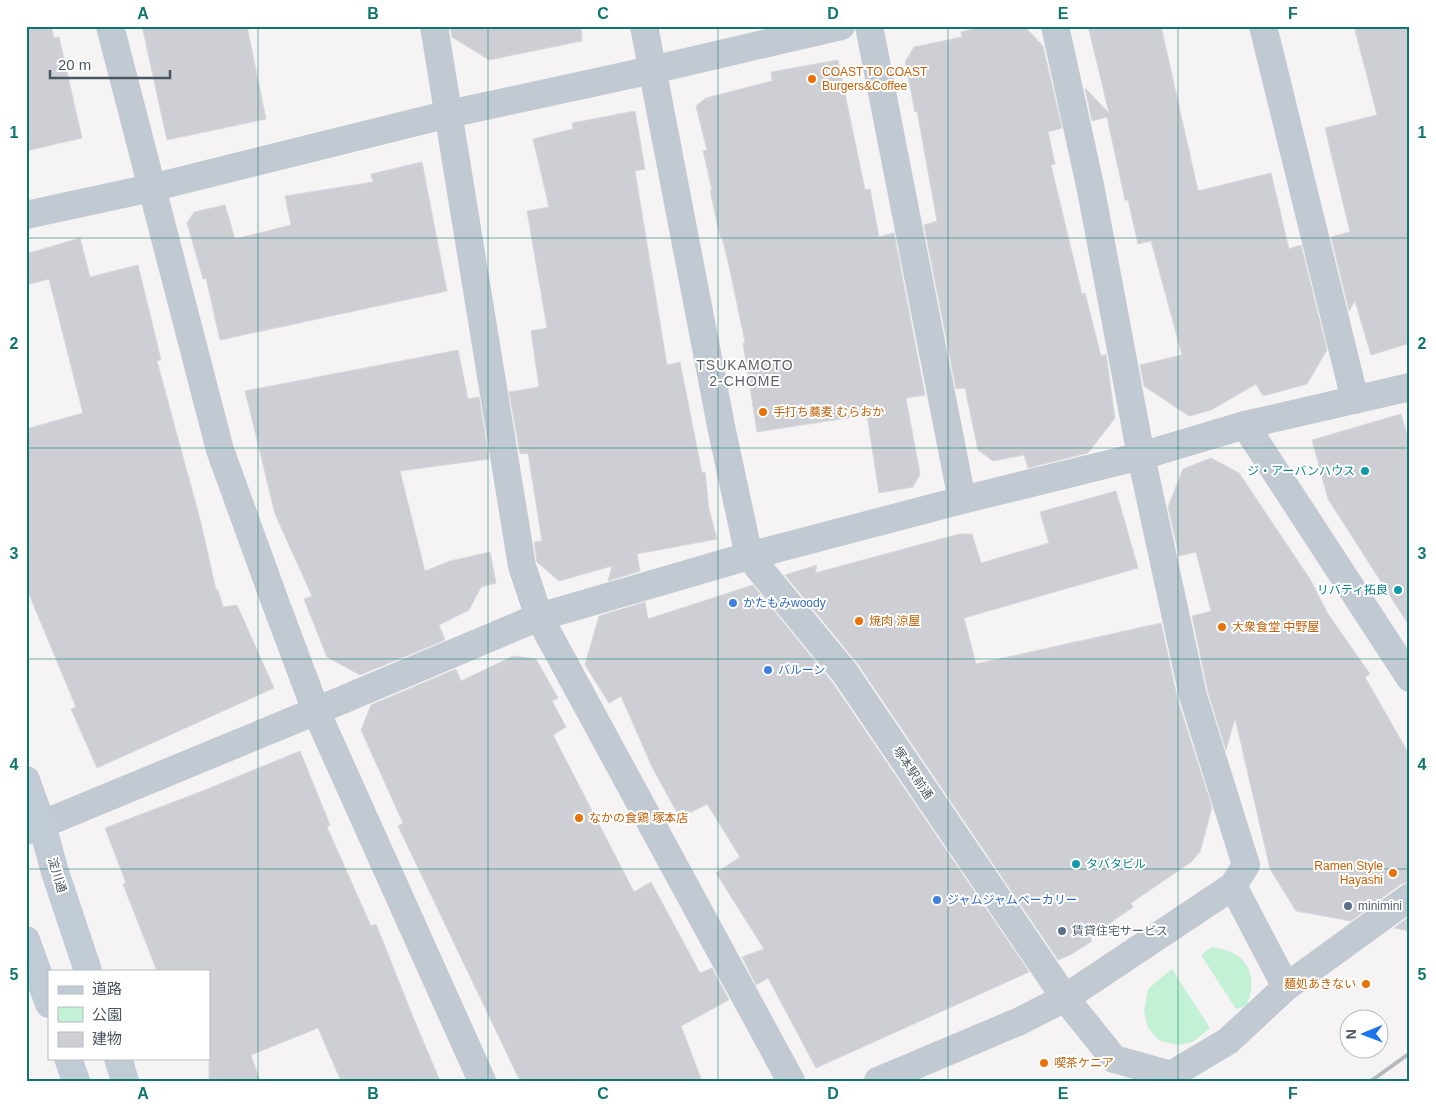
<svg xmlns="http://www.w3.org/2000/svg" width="1436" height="1107" font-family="Helvetica,'Noto Sans JP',sans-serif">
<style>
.green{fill:#c3f1d5}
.building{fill:#cdcfd5;stroke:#d7d9de}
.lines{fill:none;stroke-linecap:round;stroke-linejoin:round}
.street{stroke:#c1cad2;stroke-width:28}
.secondary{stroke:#c1cbd6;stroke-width:28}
.rail{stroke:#b5b8bd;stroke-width:4}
.grid{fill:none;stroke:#0f766e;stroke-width:1;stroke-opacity:0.55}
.food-dot{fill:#e8710a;stroke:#fff;stroke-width:2}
.culture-dot{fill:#0f9aa8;stroke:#fff;stroke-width:2}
.shop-dot{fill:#3f7fe0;stroke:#fff;stroke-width:2}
.service-dot{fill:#5c6f8a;stroke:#fff;stroke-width:2}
.labels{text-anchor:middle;stroke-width:4;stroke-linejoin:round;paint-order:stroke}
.food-label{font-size:12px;fill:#c56008;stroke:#fff;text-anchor:start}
.culture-label{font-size:12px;fill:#0d838f;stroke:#fff;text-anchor:end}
.shop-label{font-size:12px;fill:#366cbe;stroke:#fff;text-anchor:start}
.street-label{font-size:12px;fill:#4a5661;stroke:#fff}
.service-label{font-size:12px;fill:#4e5e75;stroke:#fff;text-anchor:start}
.neighbourhood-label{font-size:14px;letter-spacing:1px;fill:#5f6368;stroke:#fff}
.neatline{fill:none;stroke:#0f766e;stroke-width:2}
.grid-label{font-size:16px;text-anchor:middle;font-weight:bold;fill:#0f766e}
</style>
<rect width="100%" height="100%" fill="#f5f3f3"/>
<g class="green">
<path d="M 1212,947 C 1246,952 1259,972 1247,1005 L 1236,1009 L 1201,955 Z"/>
<polygon points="1172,969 1210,1028 1193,1042 1178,1045 1160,1041 1148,1028 1144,1011 1148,989"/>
</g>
<g class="building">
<polygon points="26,26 51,26 54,38 59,37 82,138 26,151"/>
<polygon points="142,26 247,26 266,119 167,140"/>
<polygon points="450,26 581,26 582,41 489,60 452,37"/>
<polygon points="985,26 1024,26 1043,46 1062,128 1048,132 1055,164 1051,165 1082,294 1085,293 1101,356 1106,354 1115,418 1088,453 1028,468 1024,455 993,461 978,450 965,388 956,389 924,225 937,221 917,111 915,112 905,62 914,47 962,37 961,32"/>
<polygon points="1088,26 1161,26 1198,191 1271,173 1289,249 1301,245 1327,350 1307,384 1263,396 1256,384 1211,410 1189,416 1144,386 1140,365 1182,355 1151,241 1138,244 1128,200 1125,200 1107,117 1092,121 1085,88 1109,113"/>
<polygon points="1354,26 1410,26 1410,343 1371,355 1355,301 1349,311 1331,237 1350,232 1325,128 1377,115"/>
<polygon points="838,60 865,190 870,189 879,237 894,233 925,395 906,398 920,474 913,487 879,493 867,415 757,432 743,343 745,342 729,266 722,237 720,237 710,190 712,190 703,151 707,150 696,106 706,98 772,81 771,72"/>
<polygon points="635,111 645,169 635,171 667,365 680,362 702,473 705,472 709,509 717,539 637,554 640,571 608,581 612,566 559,581 537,562 534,542 542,541 528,453 520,454 509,392 539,387 531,331 547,328 527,211 549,207 533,139 573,129 572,123"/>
<polygon points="422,162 447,291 220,340 206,278 203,279 187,223 194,212 225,205 235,239 291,225 285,196 373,182 371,174"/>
<polygon points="80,238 90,277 138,265 161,360 157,361 201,523 216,590 218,590 223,607 237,605 274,688 97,768 71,709 76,707 26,587 26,429 83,413 49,279 26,285 26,254"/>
<polygon points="458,350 468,399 479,397 489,459 400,471 425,571 450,561 490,552 496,583 481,587 469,610 439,625 445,640 360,675 327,657 304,599 312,596 275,514 245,391"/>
<polygon points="1401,414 1410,445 1410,627 1328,499 1312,440"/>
<polygon points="1211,458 1239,473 1310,579 1328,614 1370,674 1365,677 1410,756 1410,882 1401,884 1351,921 1296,911 1270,869 1235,718 1226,750 1208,692 1192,616 1211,611 1196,552 1179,556 1168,507 1183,469"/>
<polygon points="1116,491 1138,568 964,618 976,664 1161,623 1178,701 1212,807 1200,852 1191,862 1131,903 1133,907 1090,937 1092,941 1072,954 1058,960 858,664 785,575 817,565 815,573 959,534 972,534 981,563 1049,543 1040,512"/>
<polygon points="753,585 832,682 1029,972 816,1068 768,978 756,985 742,957 764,949 716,873 740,857 707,804 680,818 652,767 621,696 609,703 585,665 599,616 645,602 648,619"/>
<polygon points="513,656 536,659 558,698 552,701 566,727 553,735 634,892 651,882 700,973 712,968 729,1000 681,1026 702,1081 520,1081 398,826 403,823 361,730 371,705 456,669 461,681"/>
<polygon points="300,751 330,825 327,827 371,926 376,924 413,1017 440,1081 341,1081 318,1028 251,1055 260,1081 209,1081 209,971 157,971 123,884 126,883 105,828 200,792"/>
<polygon points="1410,916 1410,931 1394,928"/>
</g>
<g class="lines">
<g class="street">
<polyline points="110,26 220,450 277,607 316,711 482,1081"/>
<polyline points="434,26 522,566 539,617 791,1081"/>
<polyline points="644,26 722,431 749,556 845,673 1065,998 1114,1059 1171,1075 1228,1041 1286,987 1410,897"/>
<polyline points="869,26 962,500"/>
<polyline points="1263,26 1355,400"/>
<polyline points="26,215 151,188 449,114 652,70 841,26"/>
<polyline points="1245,425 1410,678"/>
<polyline points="26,831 316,711 539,617 749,556 962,500 1141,456 1245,425 1410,387"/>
<polyline points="1233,886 1286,987"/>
<polyline points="878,1081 1020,1021 1065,998 1233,886 1246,865 1193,696 1141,456 1091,190 1055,26"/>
</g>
<g class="secondary">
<polyline points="26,780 42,825 55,872 88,971"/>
<polyline points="26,940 49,1004"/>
<polyline points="68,1058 76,1081"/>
<polyline points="118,1058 125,1081"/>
</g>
<polyline class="rail" points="1371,1081 1410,1053"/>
</g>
<path class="grid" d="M 258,26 L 258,1081M 488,26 L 488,1081M 718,26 L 718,1081M 948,26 L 948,1081M 1178,26 L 1178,1081M 26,238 L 1410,238M 26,448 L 1410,448M 26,659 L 1410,659M 26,869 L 1410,869"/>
<g class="food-dot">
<circle cx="812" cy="79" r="5"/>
<circle cx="763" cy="412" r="5"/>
<circle cx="859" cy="621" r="5"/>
<circle cx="1222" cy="627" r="5"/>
<circle cx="579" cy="818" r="5"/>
<circle cx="1393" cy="873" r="5"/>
<circle cx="1366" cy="984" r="5"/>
<circle cx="1044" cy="1063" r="5"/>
</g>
<g class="culture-dot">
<circle cx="1365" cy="471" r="5"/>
<circle cx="1398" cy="590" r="5"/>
<circle cx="1076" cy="864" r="5"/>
</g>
<g class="shop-dot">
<circle cx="733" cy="603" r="5"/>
<circle cx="768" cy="670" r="5"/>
<circle cx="937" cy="900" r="5"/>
</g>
<g class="service-dot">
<circle cx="1348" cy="906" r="5"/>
<circle cx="1062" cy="931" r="5"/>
</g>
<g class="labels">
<g class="food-label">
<text x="822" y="76">COAST TO COAST<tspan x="822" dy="14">Burgers&amp;Coffee</tspan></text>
<text x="773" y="416">手打ち蕎麦 むらおか</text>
<text x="869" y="625">焼肉 涼屋</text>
<text x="1232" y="631">大衆食堂 中野屋</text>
<text x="589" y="822">なかの食鶏 塚本店</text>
<text x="1383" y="870" text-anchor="end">Ramen Style<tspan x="1383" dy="14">Hayashi</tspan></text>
<text x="1356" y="988" text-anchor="end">麺処あきない</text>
<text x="1054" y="1067">喫茶ケニア</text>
</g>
<g class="culture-label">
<text x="1355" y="475">ジ・アーバンハウス</text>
<text x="1388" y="594">リバティ拓良</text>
<text x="1086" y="868" text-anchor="start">タバタビル</text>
</g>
<g class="shop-label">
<text x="743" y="607">かたもみwoody</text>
<text x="778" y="674">バルーン</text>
<text x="947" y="904">ジャムジャムベーカリー</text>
</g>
<g class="street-label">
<text transform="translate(913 773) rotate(56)" y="4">塚本駅前通</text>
<text transform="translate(57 875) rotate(73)" y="4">淀川通</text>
</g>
<g class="service-label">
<text x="1358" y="910">minimini</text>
<text x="1072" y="935">賃貸住宅サービス</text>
</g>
<g class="neighbourhood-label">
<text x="745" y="370">TSUKAMOTO<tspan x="745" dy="16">2-CHOME</tspan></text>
</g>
</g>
<rect width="1436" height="1107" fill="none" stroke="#ffffff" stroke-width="55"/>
<rect x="48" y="970" width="162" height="90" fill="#ffffff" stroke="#b7bbc0"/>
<rect x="58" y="986" width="25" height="8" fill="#c1cbd6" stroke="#b7bbc0"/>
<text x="92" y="994" font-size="15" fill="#4a5661">道路</text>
<rect x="58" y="1007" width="25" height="15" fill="#c3f1d5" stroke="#b7bbc0"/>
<text x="92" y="1020" font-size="15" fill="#4a5661">公園</text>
<rect x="58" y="1032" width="25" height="15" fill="#cdcfd5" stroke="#b7bbc0"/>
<text x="92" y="1044" font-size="15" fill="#4a5661">建物</text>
<g transform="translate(1364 1034) rotate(269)"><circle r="24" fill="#ffffff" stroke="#b7bbc0"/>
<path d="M0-4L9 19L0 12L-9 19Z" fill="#1a73e8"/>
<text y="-8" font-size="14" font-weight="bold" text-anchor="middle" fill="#4a5661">N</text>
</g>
<path d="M50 70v8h120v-8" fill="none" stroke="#4a5661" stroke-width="2.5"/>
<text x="58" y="70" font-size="15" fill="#4a5661" stroke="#ffffff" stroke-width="4" paint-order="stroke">20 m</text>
<rect x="28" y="28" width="1380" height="1052" class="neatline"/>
<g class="grid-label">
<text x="143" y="19">A</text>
<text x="373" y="19">B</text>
<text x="603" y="19">C</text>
<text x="833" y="19">D</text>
<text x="1063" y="19">E</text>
<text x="1293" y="19">F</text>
<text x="14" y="138">1</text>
<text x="1422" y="138">1</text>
<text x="14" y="349">2</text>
<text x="1422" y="349">2</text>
<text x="14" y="559">3</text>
<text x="1422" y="559">3</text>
<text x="14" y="770">4</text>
<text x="1422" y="770">4</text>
<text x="14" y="980">5</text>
<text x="1422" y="980">5</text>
<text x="143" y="1099">A</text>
<text x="373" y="1099">B</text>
<text x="603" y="1099">C</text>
<text x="833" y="1099">D</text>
<text x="1063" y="1099">E</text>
<text x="1293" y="1099">F</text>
</g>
</svg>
